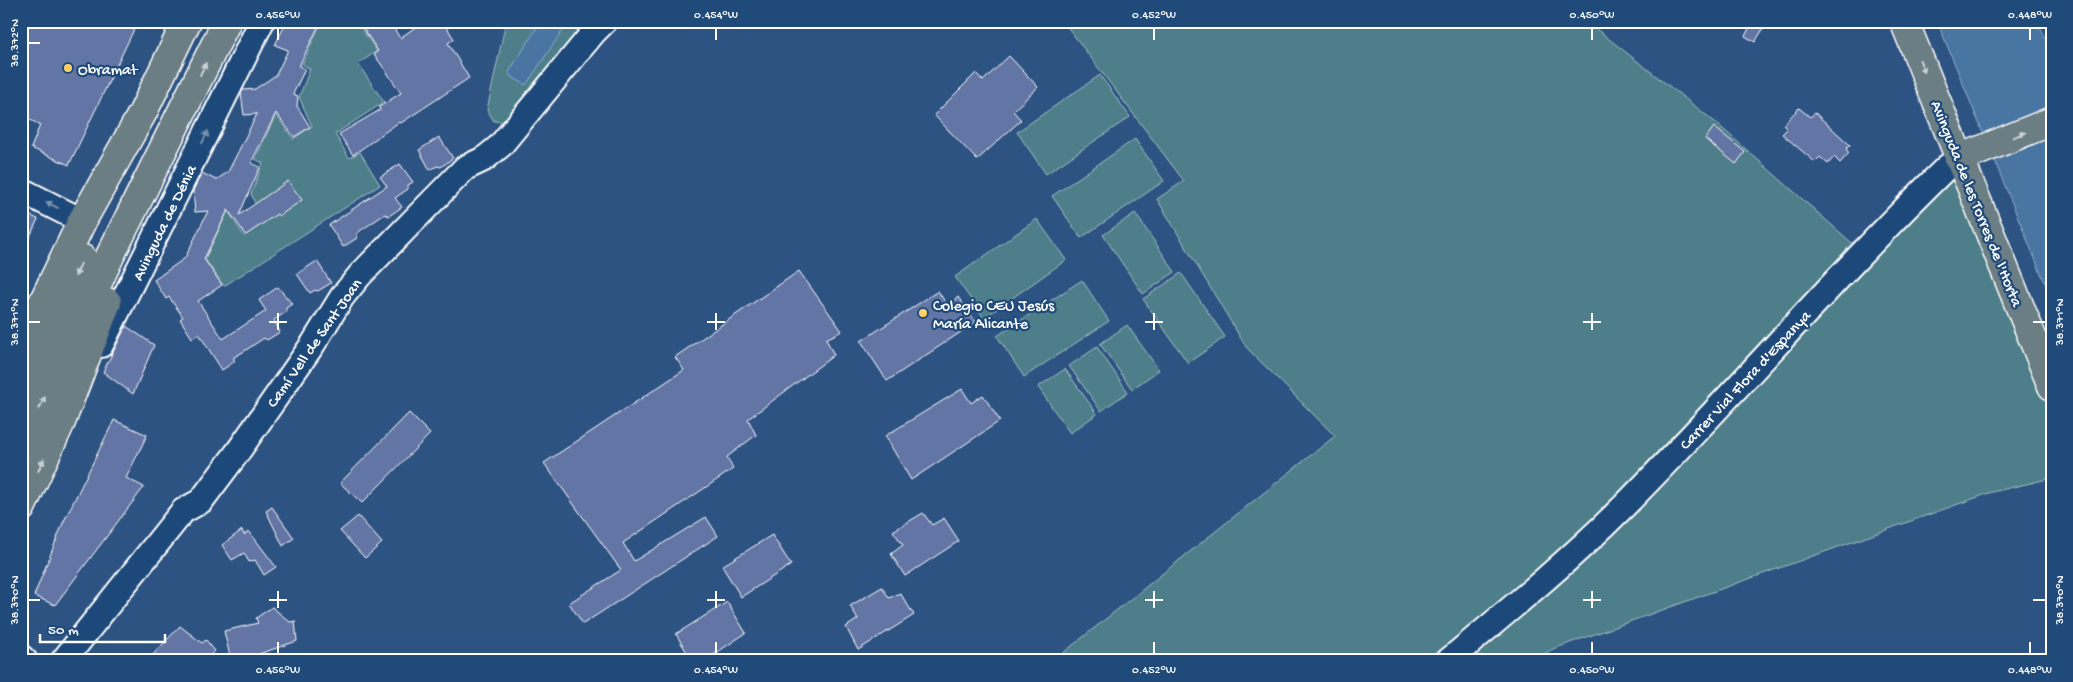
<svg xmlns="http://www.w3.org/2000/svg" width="2073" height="682" font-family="'Gochi Hand',sans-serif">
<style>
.green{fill:#4d7e89;stroke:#a6bec4}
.water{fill:#4875a3;stroke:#91acc8}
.building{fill:#6375a4;stroke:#fff}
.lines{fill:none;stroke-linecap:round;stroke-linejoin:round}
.minor-casing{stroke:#fff;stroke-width:28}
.major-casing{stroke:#fff;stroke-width:31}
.minor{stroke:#1f4a7a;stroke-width:24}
.major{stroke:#6b7e84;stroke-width:28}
.oneway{fill:#cbd2d4}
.oneway2{fill:#7992af}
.ticks{fill:none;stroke:#fff;stroke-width:2}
.poi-dot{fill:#ffd166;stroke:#1f4a7a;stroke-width:2}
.labels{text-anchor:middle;stroke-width:4.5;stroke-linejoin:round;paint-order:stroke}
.poi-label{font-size:16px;fill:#fff;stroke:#1f4a7a;text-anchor:start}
.street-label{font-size:16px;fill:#fff;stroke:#1f4a7a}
.neatline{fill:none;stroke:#fff;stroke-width:2}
.ticks-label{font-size:12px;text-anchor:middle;fill:#fff}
</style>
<rect width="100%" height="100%" fill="#2d5382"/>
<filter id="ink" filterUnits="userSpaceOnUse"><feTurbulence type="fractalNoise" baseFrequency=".02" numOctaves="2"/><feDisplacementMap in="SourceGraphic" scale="10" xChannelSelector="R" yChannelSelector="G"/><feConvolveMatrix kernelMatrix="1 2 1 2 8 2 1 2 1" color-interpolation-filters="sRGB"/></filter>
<g filter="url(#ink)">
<g class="green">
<polygon points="322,21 356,21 377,51 358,64 384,102 335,134 349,158 360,152 380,185 224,286 205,259 228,211 244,236 264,223 251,194 263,163 255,159 276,115 293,139 312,126 299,97 310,69 302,64"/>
<polygon points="506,21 594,21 507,123 494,121 487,110"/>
<polygon points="1063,21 1586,21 1715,122 1852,243 1959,159 2052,386 2052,478 1992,492 1553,649 1531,661 1053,661 1335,436 1246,347 1157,199 1184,181"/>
<polygon points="1100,75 1130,117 1046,174 1017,132"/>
<polygon points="1135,139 1164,181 1081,238 1052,196"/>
<polygon points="1135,213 1175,272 1143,294 1103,235"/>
<polygon points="1037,219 1066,260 984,318 955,277"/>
<polygon points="1181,273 1225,337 1188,363 1143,299"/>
<polygon points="1082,280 1109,321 1024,377 997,336"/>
<polygon points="1127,325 1159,370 1132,389 1100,344"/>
<polygon points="1097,347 1128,392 1101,411 1069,366"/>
<polygon points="1065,369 1097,414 1070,433 1038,387"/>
</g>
<g class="water">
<polygon points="541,21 569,21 526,85 510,76 509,72"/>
<polygon points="1937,21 2038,21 2052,55 2052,300"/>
</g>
<g class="building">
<polygon points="21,21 138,21 69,165 31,148 40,125 21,115"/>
<polygon points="287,21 321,21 299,66 305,69 293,94 298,96 297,106 310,127 294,137 276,113 251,163 260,167 239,215 288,181 302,200 279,216 277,214 246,235 228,210 204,259 222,285 198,301 223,339 266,311 259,300 278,287 292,304 286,308 286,312 274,320 280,332 267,340 264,338 243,352 234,357 234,362 222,370 199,334 192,338 180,319 183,317 169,297 166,299 154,280 185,258 208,211 195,212 193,190 202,173 216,180 228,172 257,114 244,115 241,93 243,90 255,89 276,75 288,50 275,45"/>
<polygon points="358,21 389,21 400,38 424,21 443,21 454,39 448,43 469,78 401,123 399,122 353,155 339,134 380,110 379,107 401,93 374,54 378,51"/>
<polygon points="1753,21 1768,21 1755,42 1745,36"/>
<polygon points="1009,56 1038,87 1013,111 1021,120 977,160 934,115 976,73 983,81"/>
<polygon points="1799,108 1810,117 1815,113 1850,145 1846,149 1849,153 1840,163 1834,157 1828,164 1820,157 1815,162 1782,134 1787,129 1783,125"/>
<polygon points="1714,127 1745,152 1736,164 1705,139"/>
<polygon points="439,137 453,158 441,167 437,166 430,170 419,150"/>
<polygon points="400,164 413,182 408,185 408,189 395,198 402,207 389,216 385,214 357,233 357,238 343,247 329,225 387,186 380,177"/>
<polygon points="21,212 38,219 21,256"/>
<polygon points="317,261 331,283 318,291 315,290 310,293 297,274"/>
<polygon points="799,271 842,331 826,339 834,355 748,419 756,435 727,457 733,469 623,543 634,561 706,517 718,536 583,624 569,603 621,570 544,463 684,370 675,357"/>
<polygon points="938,291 947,305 958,297 976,322 887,381 861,341"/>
<polygon points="126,326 154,345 133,394 103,372"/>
<polygon points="962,389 971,403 983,395 1000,421 911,480 885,436"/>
<polygon points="409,413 430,434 362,503 340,483"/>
<polygon points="114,420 147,435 126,478 144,487 55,605 34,596 63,523"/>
<polygon points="272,507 294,538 283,546 266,511"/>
<polygon points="923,513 932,525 944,518 959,541 905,576 891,554 903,545 893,531"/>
<polygon points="358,516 382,543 365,558 340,531"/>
<polygon points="242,530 244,535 249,531 276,567 264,575 255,560 249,562 244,553 232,560 222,545"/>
<polygon points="772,535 791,565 741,597 722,566"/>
<polygon points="882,587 889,598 900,593 914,615 858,650 846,627 858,619 850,606"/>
<polygon points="727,602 746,633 704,661 692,661 676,634"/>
<polygon points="272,607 290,622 295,621 297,641 256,655 230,656 224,631 258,623 256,618"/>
<polygon points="180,626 202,643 206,640 215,651 204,661 147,661"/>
</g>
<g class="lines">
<defs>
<g id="minor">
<polyline points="21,190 82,221"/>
<polyline points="101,345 262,21"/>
<polyline points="21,657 25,661"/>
<polyline points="63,661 183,511 201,501 237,453 313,344 342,297 360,275 465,168 484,159 500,146 593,33 605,21"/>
<path d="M 1448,661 C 1508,611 1569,561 1624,506 C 1734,395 1835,276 1947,167 L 1959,159"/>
</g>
<g id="major">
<polyline points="1904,21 2052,386"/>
<polyline points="1959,159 2052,121"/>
<polyline points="21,348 82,221 143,112 187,21"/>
<polyline points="21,396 83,259"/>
<polyline points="21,448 110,256 227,21"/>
<polyline points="21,508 61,422 107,302"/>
</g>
</defs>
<use href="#minor" class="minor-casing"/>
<use href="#major" class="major-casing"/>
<use href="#minor" class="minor"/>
<use href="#major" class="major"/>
</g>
<defs><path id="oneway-solid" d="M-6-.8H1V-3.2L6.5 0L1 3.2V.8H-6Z" transform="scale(1.25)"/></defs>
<g class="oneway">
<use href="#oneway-solid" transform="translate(1922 66) rotate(68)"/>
<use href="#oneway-solid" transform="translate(203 69) rotate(-64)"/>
<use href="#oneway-solid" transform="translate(2019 135) rotate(-22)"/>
<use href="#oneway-solid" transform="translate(78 270) rotate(114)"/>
<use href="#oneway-solid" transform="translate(42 403) rotate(-65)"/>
<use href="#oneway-solid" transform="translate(41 465) rotate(-65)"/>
</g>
<g class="oneway2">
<use href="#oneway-solid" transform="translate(205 137) rotate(-64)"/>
<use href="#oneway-solid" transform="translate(52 205) rotate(-153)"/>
</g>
</g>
<path class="ticks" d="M 278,28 L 278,40M 716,28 L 716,40M 1154,28 L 1154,40M 1592,28 L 1592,40M 2030,28 L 2030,40M 28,43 L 40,43M 278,313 L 278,330M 716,313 L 716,330M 1154,313 L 1154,330M 1592,313 L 1592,330M 28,322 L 40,322M 269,322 L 287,322M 707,322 L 725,322M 1145,322 L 1163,322M 1583,322 L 1601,322M 2033,322 L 2046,322M 278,591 L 278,608M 716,591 L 716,608M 1154,591 L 1154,608M 1592,591 L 1592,608M 28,600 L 40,600M 269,600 L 287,600M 707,600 L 725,600M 1145,600 L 1163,600M 1583,600 L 1601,600M 2033,600 L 2046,600M 278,642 L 278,654M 716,642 L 716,654M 1154,642 L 1154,654M 1592,642 L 1592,654M 2030,642 L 2030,654"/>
<g class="poi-dot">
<circle cx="68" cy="68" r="5"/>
<circle cx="923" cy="313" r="5"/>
</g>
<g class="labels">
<g class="poi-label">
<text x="78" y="74">Obramat</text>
<text x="933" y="310">Colegio CEU Jesús<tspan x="933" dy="18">María Alicante</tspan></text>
</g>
<g class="street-label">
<text transform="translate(1978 203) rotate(68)" y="6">Avinguda de les Torres de l'Horta</text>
<text transform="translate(163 222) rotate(-64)" y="6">Avinguda de Dénia</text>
<text transform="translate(313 342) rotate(-55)" y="6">Camí Vell de Sant Joan</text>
<text transform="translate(1744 379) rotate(-47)" y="6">Carrer Vial Flora d'Espanya</text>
</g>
</g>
<rect width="2073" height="682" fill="none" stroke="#1f4a7a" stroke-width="55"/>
<path d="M40 634v8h125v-8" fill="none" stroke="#ffffff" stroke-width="2.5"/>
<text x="48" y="634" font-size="15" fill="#ffffff" stroke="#1f4a7a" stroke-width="4" paint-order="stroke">50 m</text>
<rect x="28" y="28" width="2018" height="626" class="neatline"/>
<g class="ticks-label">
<text x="278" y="18">0.456°W</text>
<text x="716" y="18">0.454°W</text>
<text x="1154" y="18">0.452°W</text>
<text x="1592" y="18">0.450°W</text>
<text x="2030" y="18">0.448°W</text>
<text transform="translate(14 43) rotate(-90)" y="4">38.372°N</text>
<text transform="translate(14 322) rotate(-90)" y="4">38.371°N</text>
<text transform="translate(2059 322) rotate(-90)" y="4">38.371°N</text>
<text transform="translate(14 600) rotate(-90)" y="4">38.370°N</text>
<text transform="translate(2059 600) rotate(-90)" y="4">38.370°N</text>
<text x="278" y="673">0.456°W</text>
<text x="716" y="673">0.454°W</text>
<text x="1154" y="673">0.452°W</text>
<text x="1592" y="673">0.450°W</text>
<text x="2030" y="673">0.448°W</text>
</g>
</svg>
